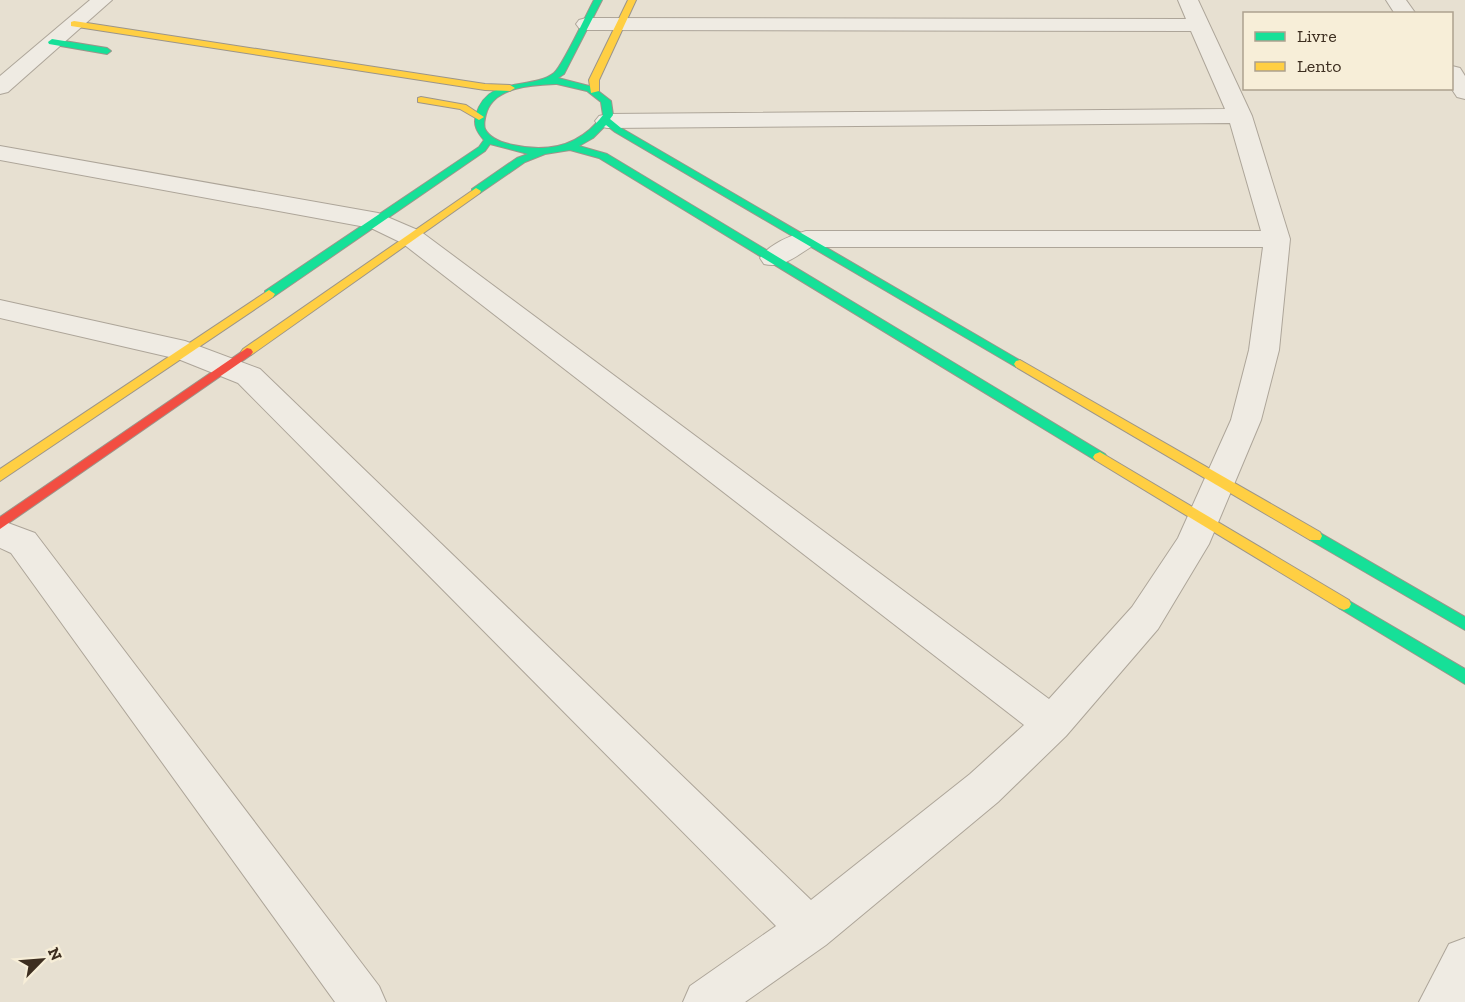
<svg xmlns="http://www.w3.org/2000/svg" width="1465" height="1002" font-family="'Zilla Slab',serif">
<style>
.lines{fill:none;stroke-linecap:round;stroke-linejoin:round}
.street-casing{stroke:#ada599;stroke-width:2}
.fast-casing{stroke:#9c958a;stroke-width:2}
.slow-casing{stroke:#9c958a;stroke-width:2}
.jam-casing{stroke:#9c958a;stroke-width:2}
.street{fill:#efebe3;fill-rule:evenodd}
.fast{fill:#16e098;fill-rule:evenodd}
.slow{fill:#ffcf43;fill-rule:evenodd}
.jam{fill:#f24e42;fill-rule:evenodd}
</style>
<rect width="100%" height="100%" fill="#e7e0d1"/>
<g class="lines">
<defs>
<g id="street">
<polygon points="90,0 112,0 8,92 0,94 0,76"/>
<path d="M 1178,0 L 1198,0 L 1252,116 L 1290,239 L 1279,350 L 1261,420 L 1209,544 L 1158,629 L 1066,736 L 998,802 L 826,945 L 745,1002 L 683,1002 L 690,986 L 776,926 L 238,383 L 178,359 L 0,318 L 0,300 L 185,341 L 260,369 L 811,900 L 970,774 L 1024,725 L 402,243 L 371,228 L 0,160 L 0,146 L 378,213 L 420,231 L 1049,699 L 1132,607 L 1178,538 L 1231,420 L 1249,350 L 1263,247 L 811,247 C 796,256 782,269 764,264 L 760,258 C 768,245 791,235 806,231 L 1261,231 L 1230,123 L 607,128 L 599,126 L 595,121 L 599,116 L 607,114 L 1225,109 L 1191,31 L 586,30 L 579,28 L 576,24 L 579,20 L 586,18 L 1186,19 Z"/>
<polygon points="1386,0 1406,0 1416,14 1395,14"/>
<polygon points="1452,66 1460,68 1465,76 1465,99 1457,97 1451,88"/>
<polygon points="0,520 35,533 379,986 386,1002 335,1002 11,553 0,548"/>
<polygon points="1465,938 1465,1002 1419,1002 1449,944"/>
</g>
<g id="fast">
<path d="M 594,0 L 602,0 L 564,74 L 558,78 L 593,87 L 611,101 L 613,115 L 610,119 L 621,128 L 1026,364 L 1024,367 L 1016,367 L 615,132 L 606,125 L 593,138 L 579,146 L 607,154 L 1105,454 L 1107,457 L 1105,460 L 1095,460 L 599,158 L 570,150 L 545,154 L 525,162 L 480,193 L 472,193 L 472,189 L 517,158 L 528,154 L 490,144 L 485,151 L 273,297 L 265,297 L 265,291 L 479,147 L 484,140 C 477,132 473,125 476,115 C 488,74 531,91 554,73 C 562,67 587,13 594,0 ZM 557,84 L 587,91 L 601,102 L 603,115 C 580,146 549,153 513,145 C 503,143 490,139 485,129 C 483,123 485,117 487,111 C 496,86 535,85 557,84 Z"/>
<polygon points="52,39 107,48 111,51 107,54 49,44 48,42"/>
<polygon points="1315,530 1465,617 1465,630 1310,540 1308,536 1310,532"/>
<polygon points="1344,598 1465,669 1465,684 1339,608 1337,604 1339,600"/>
</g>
<g id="slow">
<polygon points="628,0 636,0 599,80 599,91 591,93 589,80"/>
<polygon points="74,21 485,84 510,85 515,88 510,91 485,90 71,26 71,22"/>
<polygon points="421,97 466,105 484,117 479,120 460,109 418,102 418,98"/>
<polygon points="476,188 481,191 480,193 251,355 243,355 241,352 243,349"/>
<polygon points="269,290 275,294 273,297 0,481 0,469"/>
<polygon points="1020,360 1320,532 1322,536 1320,540 1310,540 1016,367 1014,364 1016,361"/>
<polygon points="1100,452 1349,600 1351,604 1349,608 1344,610 1339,608 1095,460 1093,457 1095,454"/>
</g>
<polygon id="jam" points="247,348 251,349 253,352 251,355 0,529 0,517"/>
</defs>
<use href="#street" class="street-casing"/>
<use href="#fast" class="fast-casing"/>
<use href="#slow" class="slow-casing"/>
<use href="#jam" class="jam-casing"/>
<use href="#street" class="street"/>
<use href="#fast" class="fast"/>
<use href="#slow" class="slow"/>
<use href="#jam" class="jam"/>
</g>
<rect x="1243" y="12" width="210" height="78" fill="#f7eed8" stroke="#ada18e" stroke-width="1.5"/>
<rect x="1255" y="32" width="30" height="9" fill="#16e098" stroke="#ada18e" stroke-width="1.5"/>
<text x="1297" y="42" font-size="18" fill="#3d2e20">Livre</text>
<rect x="1255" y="62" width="30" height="9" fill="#ffcf43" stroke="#ada18e" stroke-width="1.5"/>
<text x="1297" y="72" font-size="18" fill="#3d2e20">Lento</text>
<g transform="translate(42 960) rotate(65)" stroke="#f7eed8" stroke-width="4.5" paint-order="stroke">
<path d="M0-4.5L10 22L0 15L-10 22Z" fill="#3d2e20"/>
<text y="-9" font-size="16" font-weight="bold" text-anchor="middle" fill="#3d2e20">N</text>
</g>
</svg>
